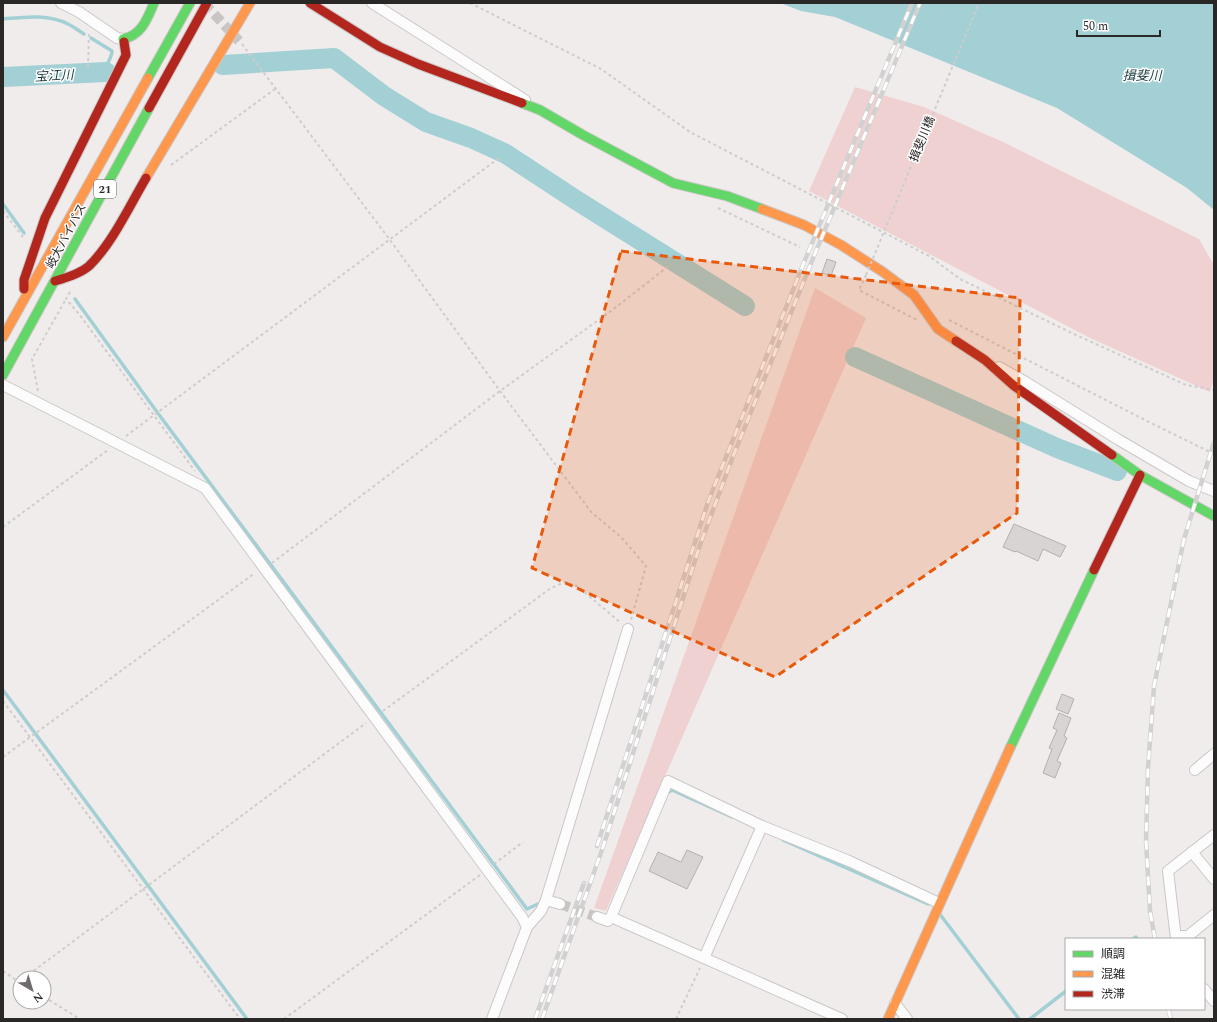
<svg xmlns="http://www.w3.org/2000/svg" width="1217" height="1022" font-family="Spectral,'Noto Sans JP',serif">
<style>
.green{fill:#efd1d2}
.water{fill:#a2d0d4}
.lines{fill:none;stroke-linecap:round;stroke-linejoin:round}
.stream{stroke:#a2d0d4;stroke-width:3.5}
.river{stroke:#a2d0d4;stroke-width:20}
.building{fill:#d8d4d4;stroke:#b3b0b0}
.street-tunnel{stroke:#c9c5c5;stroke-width:10;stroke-dasharray:10 5;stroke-linecap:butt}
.street-casing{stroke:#cbc7c7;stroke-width:12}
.fast-casing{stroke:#cbc7c7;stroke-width:11}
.slow-casing{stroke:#cbc7c7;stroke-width:11}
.jam-casing{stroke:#cbc7c7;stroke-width:11}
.path{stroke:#cecccc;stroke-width:2;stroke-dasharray:3 3;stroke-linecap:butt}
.street{stroke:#fdfcfc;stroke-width:10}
.fast{stroke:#63d668;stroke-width:9}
.slow{stroke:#ff974d;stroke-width:9}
.jam{stroke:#b3261e;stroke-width:9}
.rail-casing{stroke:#d2d1d1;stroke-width:4.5}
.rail{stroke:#fff;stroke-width:3;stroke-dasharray:9;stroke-linecap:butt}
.path-bridge{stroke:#cecccc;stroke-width:2;stroke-dasharray:3 3;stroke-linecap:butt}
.marked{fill:#e8590c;fill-opacity:0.2;stroke:#e8590c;stroke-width:3;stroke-dasharray:8 5;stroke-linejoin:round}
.labels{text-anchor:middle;stroke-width:3;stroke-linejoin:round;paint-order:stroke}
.shield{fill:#fff;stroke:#6a6868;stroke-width:1}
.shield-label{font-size:11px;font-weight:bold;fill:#2a2727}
.street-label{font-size:12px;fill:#2a2727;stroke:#fff}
.water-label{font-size:13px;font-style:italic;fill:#193a3d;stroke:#fff}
</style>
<rect width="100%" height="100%" fill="#f1ecec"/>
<g class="green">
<polygon points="855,87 924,107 1003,142 1199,239 1214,265 1214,378 1210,392 1088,337 809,191"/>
<polygon points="815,288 866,318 606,911 594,908"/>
</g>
<polygon class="water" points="780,3 1214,3 1214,210 1187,188 1057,108 835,17 801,11"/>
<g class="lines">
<g class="stream">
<path d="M 3,19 C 25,17 48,14 68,24 C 74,27 79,31 84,34"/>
<path d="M 91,38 L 112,51 C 112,58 106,64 104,72"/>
<polyline points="3,204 24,233"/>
<polyline points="75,299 157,412 527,909 540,903"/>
<polyline points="3,690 247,1019"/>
<polyline points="667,793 672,790 732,817"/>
<polyline points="783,840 928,904"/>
<polyline points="939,913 1019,1019"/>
<polyline points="1133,939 1136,937"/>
<polyline points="1030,1019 1066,991"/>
</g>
<g class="river">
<polyline points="223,65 334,58 384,96 426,122 471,138 506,154 576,200 745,306"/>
<polyline points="3,77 106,72"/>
<polyline points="855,357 1057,448 1117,471"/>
</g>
</g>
<g class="building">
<polygon points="827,259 836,262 831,276 822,273"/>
<polygon points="1014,524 1066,546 1060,557 1043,549 1038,561 1016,551 1015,552 1003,547"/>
<polygon points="1062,694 1074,699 1068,714 1056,709"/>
<polygon points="1059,713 1071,718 1064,736 1067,738 1057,761 1061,763 1055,778 1043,773 1052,749 1049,748 1057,730 1053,728"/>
<polygon points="687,850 703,857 687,889 649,871 658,852 681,862"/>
</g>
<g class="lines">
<g class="street-tunnel">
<polyline points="204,3 239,41"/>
<polyline points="560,904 597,917"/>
</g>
<defs>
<g id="street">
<polyline points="61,3 79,12 117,38 123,39"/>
<polyline points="372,3 525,100"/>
<polyline points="999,367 1024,381 1119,440 1189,481 1214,491"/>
<polyline points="3,385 205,488 522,917 527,927"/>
<polyline points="1195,770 1214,754"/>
<polyline points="1192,852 1214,879"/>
<polyline points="546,900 628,629"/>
<polyline points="597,917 608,921 611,917 668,781 762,826 849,861 939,903"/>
<polyline points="611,917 842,1019"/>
<polyline points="1176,936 1188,936 1214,915"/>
<polyline points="1176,939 1168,871 1214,835"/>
<polyline points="704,958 762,826"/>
<polyline points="1204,989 1214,1001"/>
<polyline points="895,1003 907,1019"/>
<polyline points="492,1019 527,927 541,911 546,900 560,904"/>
</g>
<g id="fast">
<path d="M 124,42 L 123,39 C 142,35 147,19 154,3"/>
<polyline points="148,78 190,3"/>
<polyline points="522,103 540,110 583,135 673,183 727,196 762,209"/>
<polyline points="3,375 149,108"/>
<polyline points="1112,455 1140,475 1214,516"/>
<polyline points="1010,748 1094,570"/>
</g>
<g id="slow">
<polyline points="146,178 250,3"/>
<polyline points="762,209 804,225 841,245 883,272 914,295 938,329 956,341"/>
<polyline points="3,337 148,78"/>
<polyline points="888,1019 1010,748"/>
</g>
<g id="jam">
<polyline points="310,3 380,47 418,64 522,103"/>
<polyline points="149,108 207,3"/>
<path d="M 55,281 C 66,278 80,274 89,266 C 112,244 130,205 146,178"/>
<polyline points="24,289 24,280 45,218 126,55 124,42"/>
<polyline points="956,341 985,360 1013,385 1112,455"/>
<polyline points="1094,570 1140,475"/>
</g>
</defs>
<use href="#street" class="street-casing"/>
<use href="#fast" class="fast-casing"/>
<use href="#slow" class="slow-casing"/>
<use href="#jam" class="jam-casing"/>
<g class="path">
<polyline points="470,3 601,69 690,132 929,256 960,279 1074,334 1186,385 1214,390"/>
<polyline points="242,44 390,240 500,391 592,513 621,537 646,566 631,620"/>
<polyline points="88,67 89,32"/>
<polyline points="171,165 275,89"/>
<polyline points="718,208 800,247"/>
<polyline points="3,211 23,237"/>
<polyline points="866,275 859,290 917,320"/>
<polyline points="70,292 66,299 79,314 195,471"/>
<polyline points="949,320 1147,421 1214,454"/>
<polyline points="38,391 32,359 66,299"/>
<polyline points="126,436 499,158"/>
<polyline points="3,527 108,450"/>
<polyline points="272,563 500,391 611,311 670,265"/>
<polyline points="3,701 240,1019"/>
<polyline points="383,711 551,588 565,582 577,586 621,623"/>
<polyline points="3,757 255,573"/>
<polyline points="494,864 523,842"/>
<polyline points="3,971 20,983"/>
<polyline points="24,978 366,723"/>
<polyline points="44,997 80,1019"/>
<polyline points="284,1019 480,875"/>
<polyline points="676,1019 700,968"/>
</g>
<use href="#street" class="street"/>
<use href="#fast" class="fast"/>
<use href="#slow" class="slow"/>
<use href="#jam" class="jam"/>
<defs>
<g id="rail">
<polyline points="597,846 708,502 807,255 912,3"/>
<polyline points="1155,939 1150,911 1146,841 1148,768 1154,686 1184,539 1214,442"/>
<polyline points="1168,1009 1171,1019"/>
<polyline points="535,1019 584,883"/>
<polyline points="542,1019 603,847 700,545 732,459 814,256 920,3"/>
</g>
</defs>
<use href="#rail" class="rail-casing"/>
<use href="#rail" class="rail"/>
<polyline class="path-bridge" points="866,275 979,3"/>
</g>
<path class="marked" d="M 621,251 L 1020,298 L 1017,513 L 775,677 L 532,568 Z"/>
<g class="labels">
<rect class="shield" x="94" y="180" width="22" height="18" rx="3"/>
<g class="shield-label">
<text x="105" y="193">21</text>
</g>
<g class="street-label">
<text transform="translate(922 139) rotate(-68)" y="4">揖斐川橋</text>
<text transform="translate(66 236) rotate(-62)" y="4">岐大バイパス</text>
</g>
<g class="water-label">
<text transform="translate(54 75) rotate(-3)" y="5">宝江川</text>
<text x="1142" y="80">揖斐川</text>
</g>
</g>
<rect width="1217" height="1022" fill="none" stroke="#2a2727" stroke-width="8"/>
<rect x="1065" y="938" width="140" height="72" fill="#ffffff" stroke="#aaa9a9"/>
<rect x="1073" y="951" width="20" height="6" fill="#63d668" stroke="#aaa9a9"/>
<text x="1101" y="958" font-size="12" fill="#2a2727">順調</text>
<rect x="1073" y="971" width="20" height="6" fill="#ff974d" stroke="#aaa9a9"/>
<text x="1101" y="978" font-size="12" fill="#2a2727">混雑</text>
<rect x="1073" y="991" width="20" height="6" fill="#b3261e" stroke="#aaa9a9"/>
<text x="1101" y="998" font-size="12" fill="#2a2727">渋滞</text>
<g transform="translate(32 990) rotate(142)"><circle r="19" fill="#ffffff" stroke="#aaa9a9"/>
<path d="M0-3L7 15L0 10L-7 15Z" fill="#706c6c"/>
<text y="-6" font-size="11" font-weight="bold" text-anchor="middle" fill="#2a2727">N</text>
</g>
<path d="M1077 30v6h83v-6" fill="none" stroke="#2a2727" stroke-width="2"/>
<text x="1083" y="30" font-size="12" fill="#2a2727" stroke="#ffffff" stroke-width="3" paint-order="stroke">50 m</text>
</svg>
